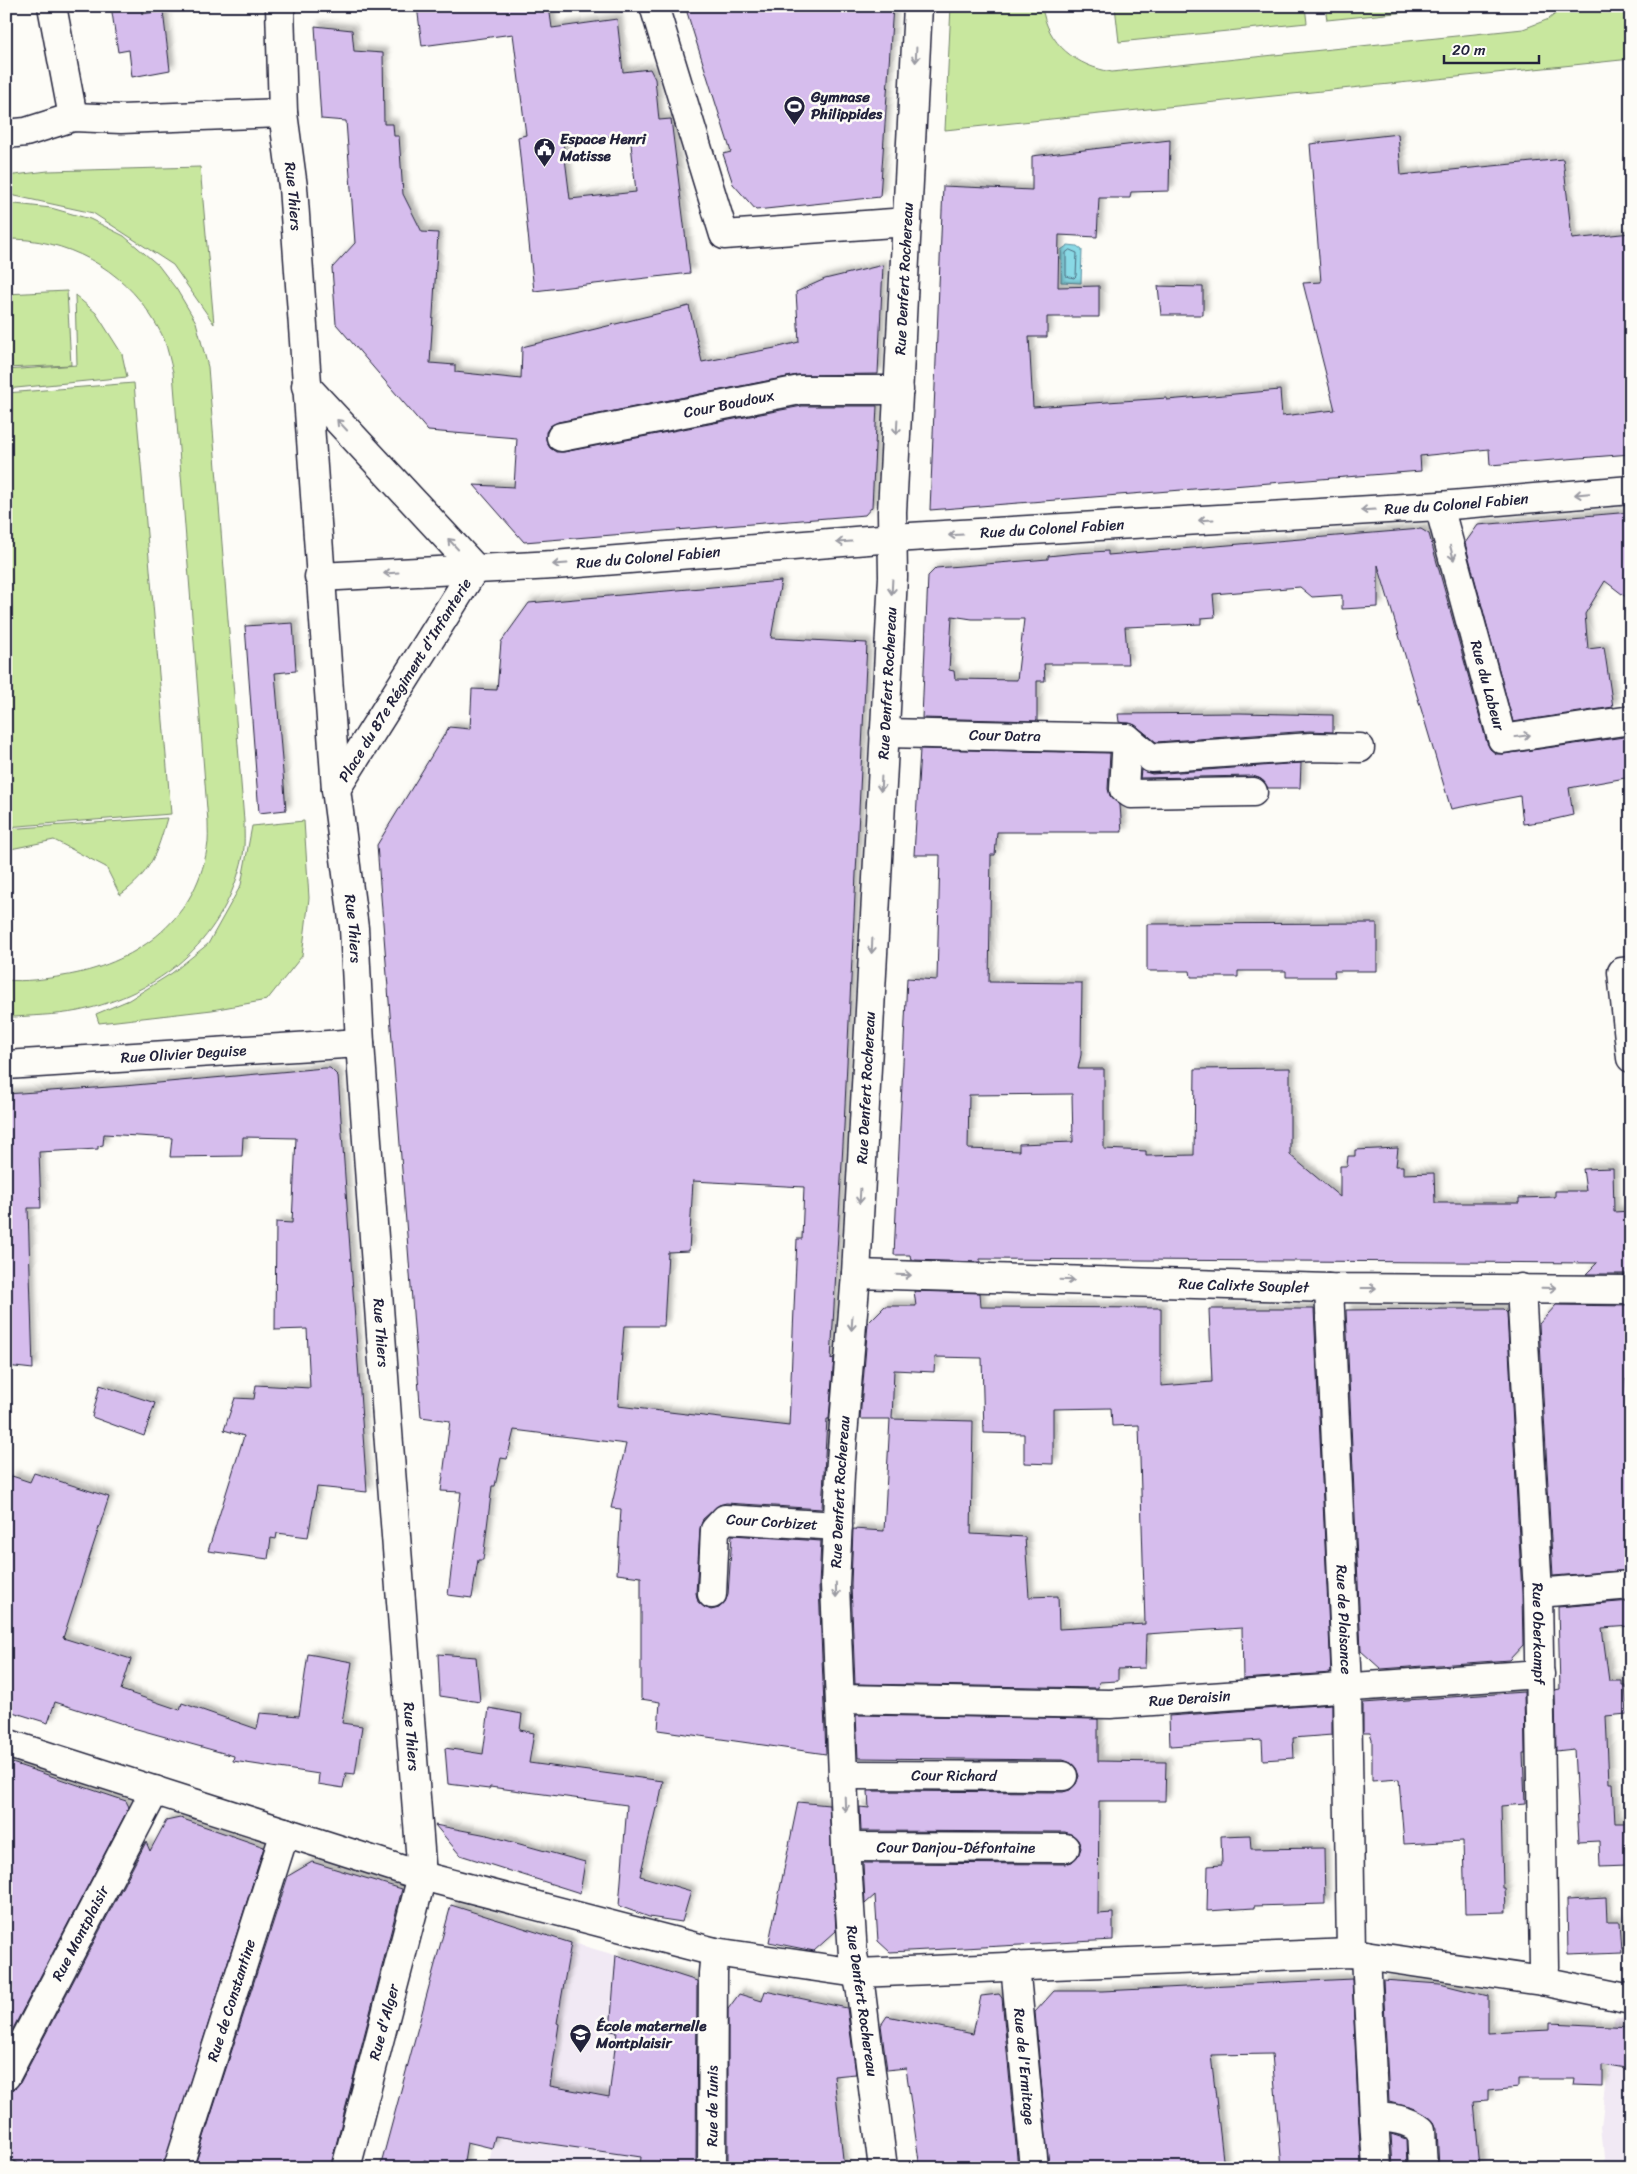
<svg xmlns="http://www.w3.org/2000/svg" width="1637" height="2174" font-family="Sriracha,sans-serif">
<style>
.built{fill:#f1e9f4}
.green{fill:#c8e79e;stroke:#75846c}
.water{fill:#89d9e5;stroke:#6090a1}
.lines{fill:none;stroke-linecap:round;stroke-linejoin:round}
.shore{stroke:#4b6b7f;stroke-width:1}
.building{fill:#d6bded;stroke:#22223b;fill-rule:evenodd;filter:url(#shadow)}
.street-casing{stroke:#22223b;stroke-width:31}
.secondary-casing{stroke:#22223b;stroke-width:31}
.street{stroke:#fdfcf7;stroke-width:28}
.secondary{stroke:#fdfcf7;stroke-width:28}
.oneway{stroke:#9a9aa2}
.labels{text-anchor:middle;stroke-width:5;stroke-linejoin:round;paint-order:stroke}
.poi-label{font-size:15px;font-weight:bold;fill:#22223b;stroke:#fdfcf7;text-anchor:start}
.street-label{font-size:15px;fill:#22223b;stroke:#fdfcf7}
</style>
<defs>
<filter id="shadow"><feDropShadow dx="4.5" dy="-4.5" stdDeviation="2.5" flood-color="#0004"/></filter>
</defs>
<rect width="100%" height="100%" fill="#fdfcf7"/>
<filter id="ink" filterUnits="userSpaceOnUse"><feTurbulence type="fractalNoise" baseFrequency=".02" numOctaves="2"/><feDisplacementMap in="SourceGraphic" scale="10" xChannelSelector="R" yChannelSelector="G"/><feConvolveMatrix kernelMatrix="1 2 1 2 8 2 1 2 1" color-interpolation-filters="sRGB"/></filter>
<g filter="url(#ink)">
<g class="built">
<polygon points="536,1932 656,1967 640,2168 488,2168"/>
<polygon points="1615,2016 1631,2019 1631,2168 1605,2168 1601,2126"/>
</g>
<g class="green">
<path d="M 951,6 L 1042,6 C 1047,45 1077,66 1112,72 L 1523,29 L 1549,19 L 1565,6 L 1626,6 L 1631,59 L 945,130 Z"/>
<polygon points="1115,6 1305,6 1307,23 1119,42"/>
<polygon points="1325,6 1464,6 1327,20"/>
<polygon points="200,167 214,324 173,265 93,213 6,194 6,176 48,171"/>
<path d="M 6,203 L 51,208 L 90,219 L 124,236 L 158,265 L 177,290 L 196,322 L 208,367 L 244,821 C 244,832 245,845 243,856 C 225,937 166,989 87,1009 C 64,1015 39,1015 15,1017 L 6,1016 L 6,980 C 25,982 45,979 63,976 C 133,965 195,922 207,849 C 209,840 208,831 208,822 L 173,372 C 170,361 168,350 164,339 C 161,332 157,326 153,319 C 122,268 66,238 6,239 Z"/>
<polygon points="67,291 71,365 6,368 6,294"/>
<polygon points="75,295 96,313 122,354 127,377 6,389 6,370 77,365"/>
<polygon points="134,383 171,814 6,827 6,393"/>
<path d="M 167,818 C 157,853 151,873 120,895 L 106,867 L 54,840 L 6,850 L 6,829 Z"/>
<polygon points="304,821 309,898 302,956 267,1000 212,1010 99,1023 96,1014 129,1000 172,973 208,944 241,885 252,826"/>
</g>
<polygon class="water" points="1068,245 1077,246 1082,250 1081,283 1061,282 1061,250"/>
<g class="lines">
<polygon class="shore" points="1070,250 1077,253 1076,276 1074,278 1066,276 1066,253"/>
</g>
<g class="building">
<polygon points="111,6 141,6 142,14 163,11 170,70 132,77 129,50 118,52"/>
<path d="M 417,6 L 549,6 L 552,28 L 617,19 L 623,72 L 650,69 L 655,79 L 659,120 L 671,119 L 690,273 L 534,291 L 518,137 L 526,135 L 513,34 L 422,46 ZM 630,134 L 636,192 L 570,199 L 563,142 Z"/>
<polygon points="685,6 893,6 880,197 756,210 733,184 723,154 731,152"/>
<polygon points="315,26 352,30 354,51 383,53 384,124 393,124 394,136 399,136 403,194 422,232 438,233 430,363 455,365 455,372 521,379 522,347 689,306 702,362 775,348 799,342 796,292 825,279 883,265 878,374 797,375 558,422 550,426 546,432 546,440 550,448 556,452 564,452 802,406 877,406 872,507 865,515 524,542 474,485 514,487 517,438 428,431 336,324 332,268 355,243 346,121 321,119"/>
<polygon points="1398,134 1401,175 1563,159 1572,239 1631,233 1631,454 1490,465 1489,449 1420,456 1421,471 930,510 943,186 1032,190 1032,156 1170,140 1169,191 1131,192 1130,198 1099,198 1097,237 1059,235 1058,287 1099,286 1099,317 1047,317 1047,337 1029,337 1033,407 1167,398 1167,400 1280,390 1282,416 1335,410 1303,283 1321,282 1310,144"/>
<polygon points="1158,286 1203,287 1203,315 1161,315"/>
<polygon points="1631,512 1631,601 1605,581 1585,614 1588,649 1604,647 1613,707 1513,722 1465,543 1478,525"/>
<path d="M 1421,529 L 1429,534 L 1487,743 L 1490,749 L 1496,754 L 1504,754 L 1631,736 L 1631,777 L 1569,788 L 1573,815 L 1547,821 L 1523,824 L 1520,796 L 1451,809 L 1378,565 L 1378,607 L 1342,609 L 1342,595 L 1312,597 L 1300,587 L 1213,594 L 1215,617 L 1201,618 L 1201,624 L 1125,627 L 1128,664 L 1044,664 L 1045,681 L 1037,681 L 1037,721 L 922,718 L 928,576 L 936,568 L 1048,559 L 1048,556 L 1077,553 L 1108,551 L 1108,555 ZM 952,616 L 972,619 L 1024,619 L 1017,680 L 955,679 L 954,671 L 949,670 Z"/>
<path d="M 781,581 L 771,638 L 867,643 L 844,1126 L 831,1360 L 834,1357 L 829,1419 L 827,1419 L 822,1509 L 726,1503 L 719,1505 L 703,1519 L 700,1529 L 696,1593 L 698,1602 L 704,1607 L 711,1610 L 719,1608 L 725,1602 L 728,1595 L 732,1535 L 821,1541 L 819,1586 L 826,1754 L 658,1730 L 660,1702 L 641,1699 L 641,1577 L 617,1574 L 621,1509 L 611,1508 L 626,1444 L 514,1430 L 507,1459 L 501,1458 L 495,1486 L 492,1486 L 483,1560 L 478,1560 L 472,1598 L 448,1595 L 461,1492 L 441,1491 L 450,1421 L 421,1417 L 377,845 L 449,727 L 470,729 L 472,689 L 497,690 L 501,642 L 529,603 ZM 693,1181 L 804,1187 L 802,1239 L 797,1239 L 789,1426 L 618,1406 L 624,1326 L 664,1326 L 668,1252 L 689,1251 Z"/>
<polygon points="293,623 296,671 275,673 286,810 259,813 245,626"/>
<polygon points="1240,713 1333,715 1333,732 1310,731 1156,742 1135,725 1119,722 1118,714"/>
<path d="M 920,749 L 1110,753 L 1108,789 L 1110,796 L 1120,805 L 1122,832 L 997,832 L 995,855 L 991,855 L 989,982 L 1082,983 L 1081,1055 L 1078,1069 L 1104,1069 L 1104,1149 L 1146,1151 L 1146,1156 L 1194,1155 L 1195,1069 L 1290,1068 L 1290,1155 L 1340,1197 L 1340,1166 L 1347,1166 L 1348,1156 L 1355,1156 L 1355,1150 L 1398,1148 L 1396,1166 L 1403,1166 L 1403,1174 L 1434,1173 L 1435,1203 L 1519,1203 L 1519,1198 L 1555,1197 L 1555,1191 L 1586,1191 L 1583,1169 L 1613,1168 L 1614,1212 L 1631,1211 L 1631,1274 L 1586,1274 L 1597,1263 L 980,1259 L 980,1262 L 911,1260 L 910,1255 L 894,1255 L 907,978 L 937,980 L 940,855 L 914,855 ZM 1072,1094 L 1073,1142 L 1019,1144 L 1019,1151 L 968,1149 L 969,1095 Z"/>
<polygon points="1301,763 1300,788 1268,788 1261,779 1253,776 1140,778 1141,770 1152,774"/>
<polygon points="1377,923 1377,971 1334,971 1335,977 1286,977 1286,971 1238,971 1238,977 1191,977 1190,971 1147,971 1147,924"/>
<polygon points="324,1068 330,1068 338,1076 367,1492 317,1487 308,1537 277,1533 276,1539 271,1538 268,1559 208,1551 244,1436 224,1430 235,1398 254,1399 256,1385 310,1388 307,1329 275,1330 276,1222 292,1223 296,1138 243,1137 242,1156 170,1157 172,1138 104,1134 103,1145 98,1146 98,1149 39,1152 41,1208 28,1208 33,1369 6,1366 6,1205 9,1205 6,1094 124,1086"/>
<path d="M 914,1291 L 980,1293 L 981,1307 L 1161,1308 L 1161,1386 L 1212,1382 L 1209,1309 L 1314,1309 L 1331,1673 L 1243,1679 L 1242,1628 L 1146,1634 L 1145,1668 L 1118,1669 L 1118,1681 L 1099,1682 L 1098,1688 L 855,1684 L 851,1585 L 853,1529 L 884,1531 L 890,1419 L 860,1419 L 868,1323 L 885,1306 L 916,1306 ZM 935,1357 L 982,1358 L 984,1433 L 1024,1434 L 1024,1463 L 1053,1464 L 1053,1409 L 1111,1408 L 1112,1426 L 1139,1425 L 1145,1624 L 1059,1629 L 1058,1596 L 1029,1597 L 1025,1537 L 971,1534 L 973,1421 L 892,1419 L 894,1370 L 934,1372 Z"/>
<polygon points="1556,1305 1631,1306 1631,1379 1626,1379 1631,1422 1631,1570 1553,1576 1539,1324"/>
<polygon points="1456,1309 1503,1309 1507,1313 1522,1594 1523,1645 1509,1660 1381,1669 1361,1651 1346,1310"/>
<polygon points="100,1385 155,1403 144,1436 92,1417"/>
<polygon points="34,1473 109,1497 63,1638 131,1659 121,1690 180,1710 182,1703 257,1729 260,1713 299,1716 308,1654 352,1662 342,1723 362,1726 355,1774 346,1773 343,1788 318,1784 319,1774 233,1761 234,1756 126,1726 126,1725 55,1702 48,1723 6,1710 6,1492 12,1476 30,1482"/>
<polygon points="1631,1601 1631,1626 1602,1628 1609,1681 1622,1681 1622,1685 1625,1685 1627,1714 1606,1716 1609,1783 1613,1783 1615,1823 1626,1823 1627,1866 1600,1867 1599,1841 1579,1842 1574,1749 1556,1751 1555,1690 1560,1689 1558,1607"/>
<polygon points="438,1654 476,1657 480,1702 440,1696"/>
<polygon points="1524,1692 1525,1753 1523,1753 1525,1804 1501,1806 1503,1888 1505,1888 1506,1912 1465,1913 1463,1841 1404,1844 1399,1779 1372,1781 1372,1739 1370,1733 1363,1733 1363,1703"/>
<polygon points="1332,1704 1332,1735 1293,1738 1294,1758 1263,1760 1262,1740 1170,1746 1169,1716"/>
<polygon points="489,1708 522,1714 520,1730 534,1733 529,1763 663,1781 658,1808 656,1808 640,1876 691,1891 682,1922 649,1917 619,1906 627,1805 490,1787 489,1789 448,1784 445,1748 483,1754"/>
<polygon points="856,1715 1098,1719 1098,1761 1166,1762 1165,1801 1099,1801 1098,1914 1113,1913 1113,1940 890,1952 878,1941 875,1895 865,1904 863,1863 1065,1864 1072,1862 1078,1856 1081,1848 1078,1840 1073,1835 1065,1832 861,1831 860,1807 869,1808 868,1791 1063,1792 1070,1790 1076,1784 1079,1776 1076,1768 1071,1763 1063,1760 858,1758"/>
<polygon points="6,1761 126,1801 129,1807 6,2042"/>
<polygon points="798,1802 829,1805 836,1931 814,1951 769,1942"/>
<polygon points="180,1818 264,1847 163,2168 27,2168 6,2157 6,2092 14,2089 20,2083 146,1842 150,1851 166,1821"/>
<polygon points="435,1825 487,1835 585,1862 580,1893 460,1855"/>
<polygon points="1250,1835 1251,1849 1324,1848 1325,1904 1254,1906 1254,1908 1207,1911 1208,1866 1222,1865 1221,1836"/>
<polygon points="312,1862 402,1889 330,2168 194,2168 288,1876"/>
<polygon points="1606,1898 1607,1922 1620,1922 1622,1952 1568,1954 1567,1900"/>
<polygon points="451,1905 571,1943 557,2023 559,2024 550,2086 609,2097 617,2032 610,2031 616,1955 697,1981 696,2168 640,2165 641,2157 495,2136 492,2148 467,2142 463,2168 424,2160 422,2168 380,2168"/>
<polygon points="1352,1979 1361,2168 1282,2168 1272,2054 1211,2055 1224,2168 1049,2168 1035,2012 1054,1991 1102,1991"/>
<polygon points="1383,1980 1440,1984 1488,1996 1488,2033 1550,2030 1550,2023 1631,2027 1631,2069 1602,2064 1602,2087 1573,2086 1574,2079 1519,2079 1519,2087 1488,2090 1488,2101 1474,2102 1480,2168 1439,2168 1437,2129 1434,2122 1416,2109 1389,2102"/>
<polygon points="765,1991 847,2008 856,2074 834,2076 844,2168 728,2168 728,2009 739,1994 762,2001"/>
<polygon points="999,1994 1002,1998 1018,2168 920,2168 906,2068 887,2070 881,2025 887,2016 973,2034 981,1996"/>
<polygon points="1391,2134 1406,2139 1407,2168 1393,2168"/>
</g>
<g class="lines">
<defs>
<g id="street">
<polyline points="52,6 73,117"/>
<path id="s1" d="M 280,6 L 283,113 L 293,187 L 336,789 L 354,928 L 360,1043 L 387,1418 L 422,1876 L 346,2168"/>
<polyline points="654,6 724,235 907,222"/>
<polyline points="6,134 26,132 73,117 121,119 283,113"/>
<polyline points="306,386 475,568 336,789"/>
<path id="s2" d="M 561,437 L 800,390 L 899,390"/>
<path id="s3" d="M 1439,506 L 1502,739 L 1631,720"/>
<path id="s4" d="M 319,577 L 554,565 L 893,538 L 1439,506 L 1631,490"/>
<path id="s5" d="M 884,733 L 1127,738 L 1151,758 L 1311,747 L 1360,748"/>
<polyline points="1127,738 1124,789 1131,794 1253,792"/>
<polyline points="1631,971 1622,972 1631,1058"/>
<path id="s6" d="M 6,1065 L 360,1043"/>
<path id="s7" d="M 856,1274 L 1329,1288 L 1631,1290"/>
<path id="s8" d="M 1329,1288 L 1347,1688 L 1351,1953"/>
<path id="s9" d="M 1521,1288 L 1538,1593 L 1544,1967 L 1542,1981"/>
<polyline points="1538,1593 1631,1585"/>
<path id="s10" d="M 712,1594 L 715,1530 L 725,1519 L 838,1526"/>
<path id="s11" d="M 840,1699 L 1110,1704 L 1540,1674"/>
<path id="s12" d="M 844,1775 L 1063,1776"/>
<path id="s13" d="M 846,1847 L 1065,1848"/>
<path d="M 1366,1955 L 1374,2117 C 1391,2118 1407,2119 1421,2130 L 1423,2168"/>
<path id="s14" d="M 1015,1965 L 1034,2168"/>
<path id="s15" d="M 6,2076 L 155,1790"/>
<polyline points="1374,2117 1377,2168"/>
<path id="s16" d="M 178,2168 L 285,1832"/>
<path id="s17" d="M 712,2168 L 713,1973 L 715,1952"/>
<path id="s18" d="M 883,2168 L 861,1992 L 853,1955 L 846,1847 L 835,1585 L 840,1474 L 856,1274 L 893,577 L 892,512 L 918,6"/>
</g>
<polyline id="secondary" points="6,1743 422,1876 715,1952 857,1973 1351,1953 1542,1981 1631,1999"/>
</defs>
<use href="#street" class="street-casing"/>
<use href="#secondary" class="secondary-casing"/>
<use href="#street" class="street"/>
<use href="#secondary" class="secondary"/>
</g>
<defs><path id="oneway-shaft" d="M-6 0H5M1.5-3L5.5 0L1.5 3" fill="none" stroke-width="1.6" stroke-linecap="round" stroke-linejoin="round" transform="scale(1.25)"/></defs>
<g class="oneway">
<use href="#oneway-shaft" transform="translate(916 55) rotate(93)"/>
<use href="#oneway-shaft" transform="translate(342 425) rotate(-133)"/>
<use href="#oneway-shaft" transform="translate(897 427) rotate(93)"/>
<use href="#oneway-shaft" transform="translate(1582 494) rotate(175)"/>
<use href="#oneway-shaft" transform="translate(1368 510) rotate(177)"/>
<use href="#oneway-shaft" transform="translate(1206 520) rotate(177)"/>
<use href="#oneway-shaft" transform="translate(956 535) rotate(177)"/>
<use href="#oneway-shaft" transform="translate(844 542) rotate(176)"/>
<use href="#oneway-shaft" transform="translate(453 544) rotate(-133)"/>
<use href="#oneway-shaft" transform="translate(1452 553) rotate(75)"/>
<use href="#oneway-shaft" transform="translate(560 564) rotate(176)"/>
<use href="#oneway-shaft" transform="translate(391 573) rotate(176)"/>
<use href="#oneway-shaft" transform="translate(892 587) rotate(93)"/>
<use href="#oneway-shaft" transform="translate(1523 736) rotate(-8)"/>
<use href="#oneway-shaft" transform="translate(881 784) rotate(93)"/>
<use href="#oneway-shaft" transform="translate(872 946) rotate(93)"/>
<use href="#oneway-shaft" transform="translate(860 1196) rotate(93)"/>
<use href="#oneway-shaft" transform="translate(904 1275) rotate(2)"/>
<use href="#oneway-shaft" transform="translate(1067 1280) rotate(2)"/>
<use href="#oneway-shaft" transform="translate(1369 1288)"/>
<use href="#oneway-shaft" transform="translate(1549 1288) rotate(1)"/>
<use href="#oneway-shaft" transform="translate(852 1323) rotate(94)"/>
<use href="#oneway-shaft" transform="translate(836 1590) rotate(89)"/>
<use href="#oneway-shaft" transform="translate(845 1804) rotate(88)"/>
</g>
</g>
<defs>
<symbol id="stadium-pin" viewBox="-11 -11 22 30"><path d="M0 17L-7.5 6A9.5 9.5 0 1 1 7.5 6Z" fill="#22223b" stroke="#fdfcf7"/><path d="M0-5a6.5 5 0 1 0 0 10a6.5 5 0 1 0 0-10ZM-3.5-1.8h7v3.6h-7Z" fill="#fff"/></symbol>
<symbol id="civic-pin" viewBox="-11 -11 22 30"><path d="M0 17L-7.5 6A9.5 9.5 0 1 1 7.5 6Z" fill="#22223b" stroke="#fdfcf7"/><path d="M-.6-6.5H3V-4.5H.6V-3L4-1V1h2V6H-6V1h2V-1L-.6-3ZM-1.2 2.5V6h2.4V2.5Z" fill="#fff"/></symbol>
<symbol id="school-pin" viewBox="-11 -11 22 30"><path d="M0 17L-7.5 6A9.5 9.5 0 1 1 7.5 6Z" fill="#22223b" stroke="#fdfcf7"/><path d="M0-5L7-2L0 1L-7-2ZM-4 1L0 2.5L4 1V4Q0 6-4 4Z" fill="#fff"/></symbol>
</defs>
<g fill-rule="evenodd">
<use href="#stadium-pin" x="782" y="94" width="25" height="34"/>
<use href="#civic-pin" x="532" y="136" width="25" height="34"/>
<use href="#school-pin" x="568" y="2022" width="25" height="34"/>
</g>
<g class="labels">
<g class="poi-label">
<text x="811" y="102">Gymnase<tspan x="811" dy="17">Philippides</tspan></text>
<text x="560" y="144">Espace Henri<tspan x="560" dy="17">Matisse</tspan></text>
<text x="596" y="2031">École maternelle<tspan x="596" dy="17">Montplaisir</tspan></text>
</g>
<g class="street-label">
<text dy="5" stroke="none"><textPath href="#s1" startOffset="191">Rue Thiers</textPath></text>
<text dy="5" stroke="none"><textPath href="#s18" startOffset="1894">Rue Denfert Rochereau</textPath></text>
<text dy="5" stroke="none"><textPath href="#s2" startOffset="171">Cour Boudoux</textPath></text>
<text dy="5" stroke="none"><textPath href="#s4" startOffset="1140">Rue du Colonel Fabien</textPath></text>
<text dy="5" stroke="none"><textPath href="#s4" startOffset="735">Rue du Colonel Fabien</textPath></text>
<text dy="5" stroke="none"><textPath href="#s4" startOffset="330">Rue du Colonel Fabien</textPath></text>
<text transform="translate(405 680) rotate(-58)" y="5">Place du 87e Régiment d'Infanterie</text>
<text dy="5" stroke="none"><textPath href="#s18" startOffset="1489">Rue Denfert Rochereau</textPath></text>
<text dy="5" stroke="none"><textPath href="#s3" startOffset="186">Rue du Labeur</textPath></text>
<text dy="5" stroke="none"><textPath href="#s5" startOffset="121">Cour Datra</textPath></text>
<text dy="5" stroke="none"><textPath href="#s1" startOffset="926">Rue Thiers</textPath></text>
<text dy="5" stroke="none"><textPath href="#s6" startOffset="178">Rue Olivier Deguise</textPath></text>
<text dy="5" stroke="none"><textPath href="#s18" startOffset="1084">Rue Denfert Rochereau</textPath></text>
<text dy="5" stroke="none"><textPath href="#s7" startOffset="388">Rue Calixte Souplet</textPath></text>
<text dy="5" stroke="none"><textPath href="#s1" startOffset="1331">Rue Thiers</textPath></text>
<text dy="5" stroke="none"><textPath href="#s18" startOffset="679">Rue Denfert Rochereau</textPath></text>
<text dy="5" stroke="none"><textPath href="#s10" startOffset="126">Cour Corbizet</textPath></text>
<text dy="5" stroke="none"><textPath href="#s8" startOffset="332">Rue de Plaisance</textPath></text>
<text dy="5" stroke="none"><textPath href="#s9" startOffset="346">Rue Oberkampf</textPath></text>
<text dy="5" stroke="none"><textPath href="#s11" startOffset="350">Rue Deraisin</textPath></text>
<text dy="5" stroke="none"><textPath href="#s1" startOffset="1736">Rue Thiers</textPath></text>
<text dy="5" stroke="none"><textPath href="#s12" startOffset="110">Cour Richard</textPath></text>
<text dy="5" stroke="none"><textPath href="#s13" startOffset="110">Cour Danjou-Défontaine</textPath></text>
<text dy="5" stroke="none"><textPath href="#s15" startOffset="161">Rue Montplaisir</textPath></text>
<text dy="5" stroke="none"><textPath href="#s16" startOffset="176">Rue de Constantine</textPath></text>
<text transform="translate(862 2001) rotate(82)" y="5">Rue Denfert Rochereau</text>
<text transform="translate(384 2022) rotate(-75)" y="5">Rue d'Alger</text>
<text dy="5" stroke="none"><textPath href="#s14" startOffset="102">Rue de l'Ermitage</textPath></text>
<text dy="5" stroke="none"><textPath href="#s17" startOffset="62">Rue de Tunis</textPath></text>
</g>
</g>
<rect width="1637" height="2174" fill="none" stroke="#fdfcf7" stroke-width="25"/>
<rect x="12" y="12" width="1612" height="2149" fill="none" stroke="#22223b" stroke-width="2" filter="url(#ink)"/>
<path d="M1444 55v8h95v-8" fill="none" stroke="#22223b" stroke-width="2.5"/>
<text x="1452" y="55" font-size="15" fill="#22223b" stroke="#fdfcf7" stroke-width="4" paint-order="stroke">20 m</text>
</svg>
